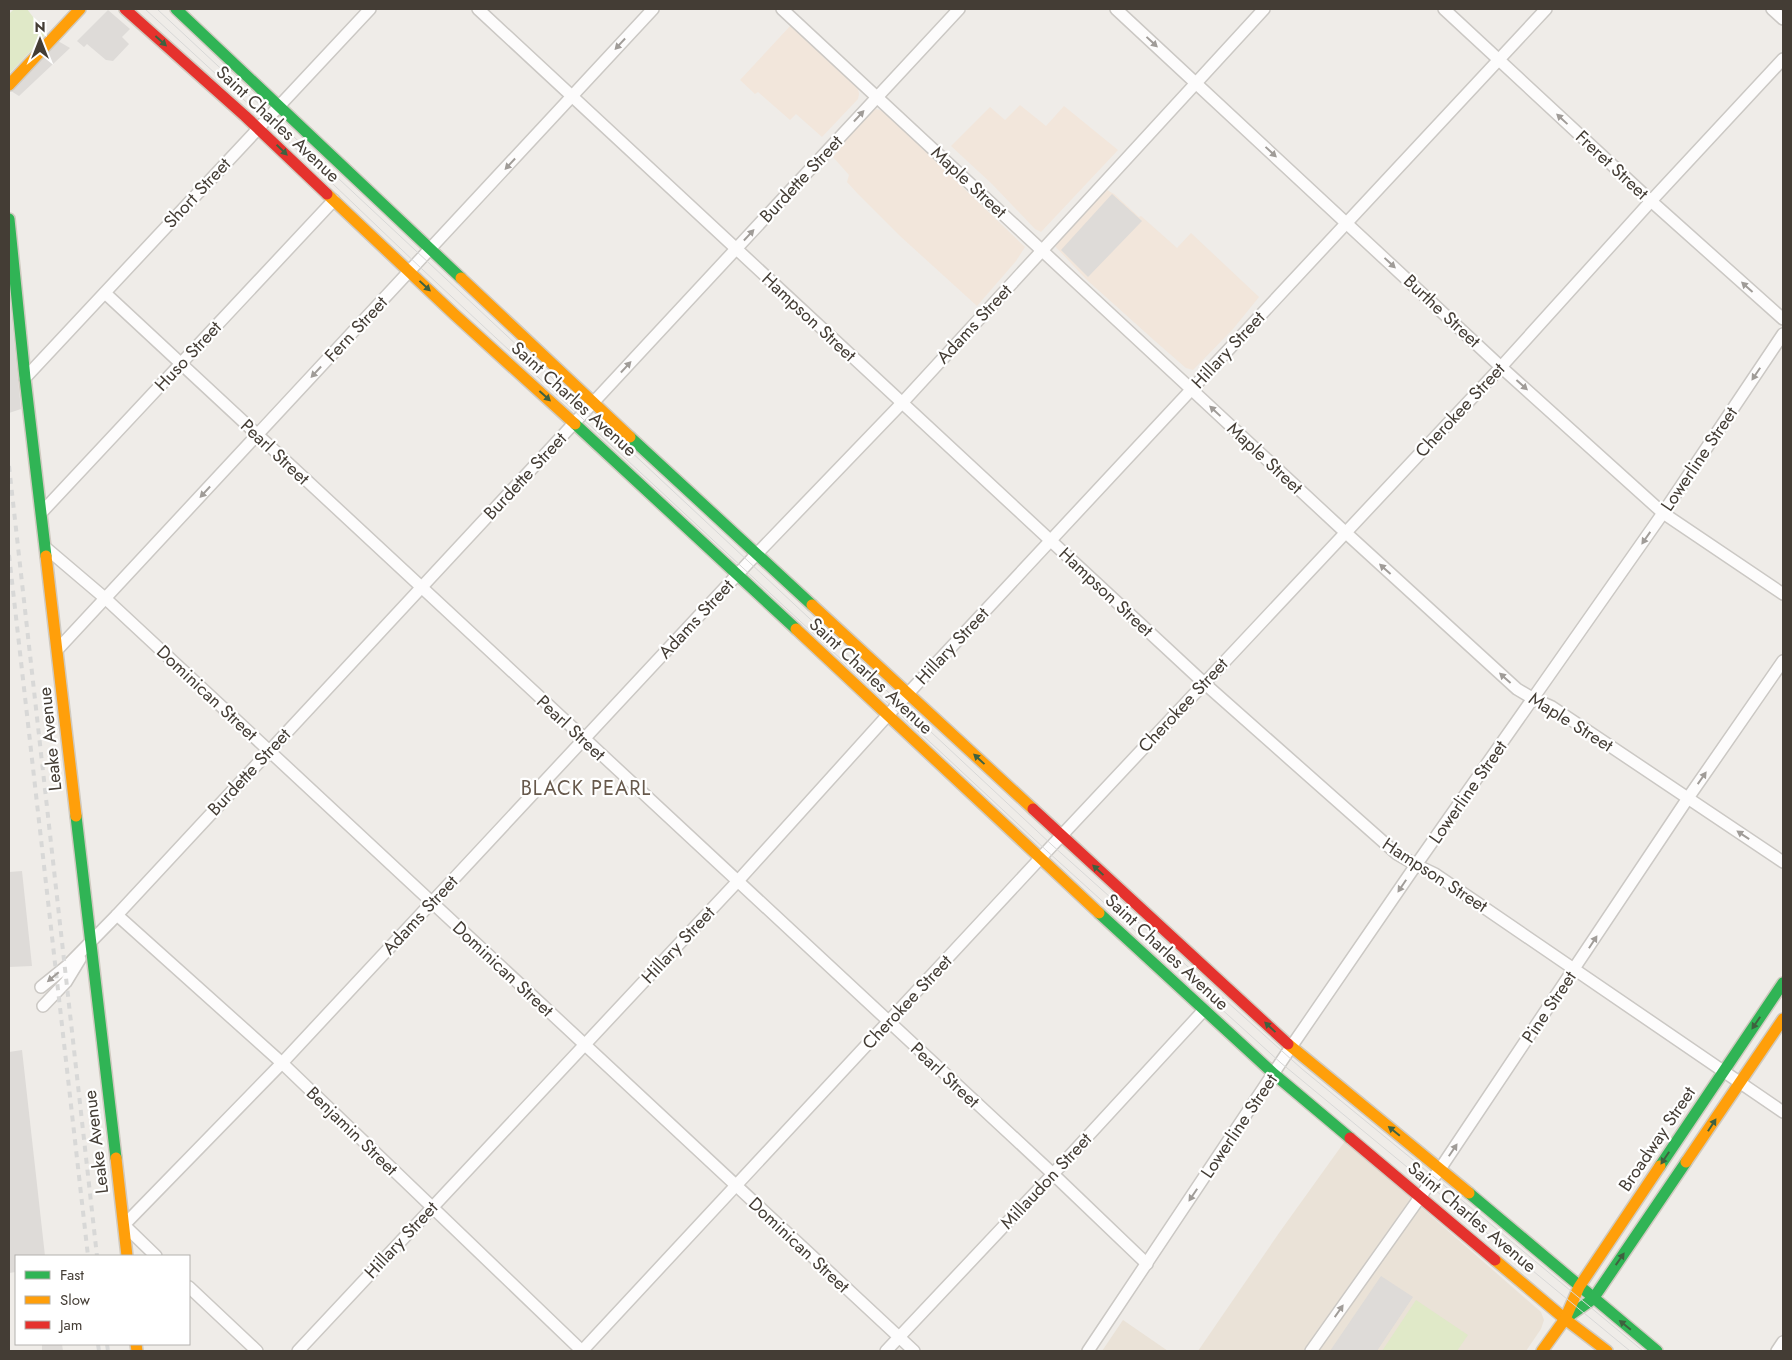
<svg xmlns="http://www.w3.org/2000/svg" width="1792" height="1360" font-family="Jost,sans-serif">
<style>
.commercial{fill:#f2e6db}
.education{fill:#eae2d7}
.green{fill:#e0e9c8}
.parking{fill:#dedbd8}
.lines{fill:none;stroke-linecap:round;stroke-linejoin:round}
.street-casing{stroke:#cbc8c4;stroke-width:14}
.fast-casing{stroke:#d0cac0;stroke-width:14}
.slow-casing{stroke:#d0cac0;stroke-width:14}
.jam-casing{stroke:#d0cac0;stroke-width:14}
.street{stroke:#fdfcfc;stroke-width:11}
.fast{stroke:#30b455;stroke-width:11}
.slow{stroke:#ff9f0a;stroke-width:11}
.jam{stroke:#e5322d;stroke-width:11}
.tram{stroke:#d8d8d7;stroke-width:1}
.rail{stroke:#d8d8d7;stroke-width:4;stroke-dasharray:6 6;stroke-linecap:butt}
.oneway{fill:#3e613f}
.oneway2{fill:#a09c98}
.labels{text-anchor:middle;stroke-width:4.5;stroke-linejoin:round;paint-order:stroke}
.street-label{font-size:18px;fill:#443d35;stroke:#fff}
.quarter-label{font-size:20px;letter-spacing:1px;fill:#67594c;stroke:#fff}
</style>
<rect width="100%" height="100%" fill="#efece8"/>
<g class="commercial">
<polygon points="792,24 858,89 859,94 858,99 822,137 796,114 790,120 758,92 755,94 740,80"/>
<polygon points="1020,105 1046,126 1064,106 1118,150 1041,232 1035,229 992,184 951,146 990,107 1005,120"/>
<polygon points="876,109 883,111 1025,247 1016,261 977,306 900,236 858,194 847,182 849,175 833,157 869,111"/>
<polygon points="1107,190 1114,194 1139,217 1141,216 1177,248 1191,233 1259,297 1233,329 1193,370 1186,368 1155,341 1087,280 1054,245"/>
</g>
<g class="education">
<polygon points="1345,1141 1541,1312 1544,1320 1541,1329 1526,1351 1198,1351 1279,1233"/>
<polygon points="1123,1320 1168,1351 1102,1351"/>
</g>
<g class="green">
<polygon points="14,9 27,9 45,33 43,38 9,74 9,14"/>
<polygon points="1416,1300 1468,1335 1457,1351 1382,1351"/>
</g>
<g class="parking">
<polygon points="108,10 130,29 122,37 129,44 113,61 106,60 87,44 84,47 77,41"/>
<polygon points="58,41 70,48 19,96 11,91"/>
<polygon points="1112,194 1142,221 1088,277 1061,250"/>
<polygon points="9,292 21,409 9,413"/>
<polygon points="22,871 32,966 9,967 9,872"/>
<polygon points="22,1050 45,1256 16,1256 16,1272 9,1273 9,1052"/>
<polygon points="1381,1276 1413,1297 1377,1351 1330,1351"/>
<polygon points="42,1344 62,1344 63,1351 42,1351"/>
</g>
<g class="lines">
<defs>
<g id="street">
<polyline points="478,9 1204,683 1397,854 1416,865 1435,874 1783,1112"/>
<polyline points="782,9 1345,532 1517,689 1534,699 1552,707 1783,862"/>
<polyline points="1116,9 1501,367 1663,513 1783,594"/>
<polyline points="1444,9 1651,201 1783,319"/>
<polyline points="1772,9 1783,19"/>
<polyline points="105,293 1053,1174 1147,1264"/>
<polyline points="25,378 370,9"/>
<polyline points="42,512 334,200"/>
<polyline points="46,548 106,599 914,1351"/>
<polyline points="58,649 653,9"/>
<polyline points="117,915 282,1063 582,1351"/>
<polyline points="41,987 67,966 117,915 959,9"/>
<polyline points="43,1006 66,982 80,959"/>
<polyline points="156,1256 124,1225 282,1063 749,562 902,403 1264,9"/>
<polyline points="189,1287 257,1351"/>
<polyline points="298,1351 737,882 887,716 1546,9"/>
<polyline points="582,1351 1047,851 1501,367 1651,201 1783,59"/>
<polyline points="886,1351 1053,1174 1204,1010"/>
<polyline points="1088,1351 1291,1047 1416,865 1663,513 1783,334"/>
<polyline points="1311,1351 1440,1169 1688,798 1783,661"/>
<polyline points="1777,1351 1783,1342"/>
</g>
<g id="fast">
<polyline points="176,9 461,278"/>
<polyline points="9,219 25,378 46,556"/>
<polyline points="575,424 796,629"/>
<polyline points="630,437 812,605"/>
<polyline points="76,816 116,1158"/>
<polyline points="1099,913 1274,1074 1350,1138"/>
<polyline points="1660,1166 1783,983"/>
<polyline points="1469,1193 1657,1351"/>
<polyline points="1566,1318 1593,1299 1686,1162"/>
</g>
<g id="slow">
<polyline points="9,85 80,9"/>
<polyline points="327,194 455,315 575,424"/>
<polyline points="461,278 630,437"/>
<polyline points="46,556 76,816"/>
<polyline points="812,605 1033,809"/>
<polyline points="796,629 1099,913"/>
<polyline points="1288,1044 1469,1193"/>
<polyline points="116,1158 127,1256"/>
<polyline points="1686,1162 1783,1019"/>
<polyline points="1495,1260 1565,1319 1607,1351"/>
<polyline points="136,1344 137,1351"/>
<polyline points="1542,1351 1565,1319 1579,1287 1660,1166"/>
</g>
<g id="jam">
<polyline points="125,9 245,116 327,194"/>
<polyline points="1033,809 1288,1044"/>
<polyline points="1350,1138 1495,1260"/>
</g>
</defs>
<use href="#street" class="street-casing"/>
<use href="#fast" class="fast-casing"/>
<use href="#slow" class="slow-casing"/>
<use href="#jam" class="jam-casing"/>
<use href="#street" class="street"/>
<use href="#fast" class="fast"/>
<use href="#slow" class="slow"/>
<use href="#jam" class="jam"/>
<g class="tram">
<polyline points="145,9 266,120 423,270 1047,851 1281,1063 1630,1351"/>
<polyline points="157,9 1052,845 1302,1069 1434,1177 1643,1351"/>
</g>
<g class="rail">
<polyline points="9,466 97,1256"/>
<polyline points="9,555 88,1256"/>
<polyline points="98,1344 99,1351"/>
<polyline points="107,1344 108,1351"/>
</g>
</g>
<defs><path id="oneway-solid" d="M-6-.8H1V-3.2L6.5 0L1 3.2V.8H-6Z" transform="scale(1.25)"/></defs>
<g class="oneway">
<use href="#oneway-solid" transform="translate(161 41) rotate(42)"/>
<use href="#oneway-solid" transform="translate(282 150) rotate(44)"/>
<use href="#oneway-solid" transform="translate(425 286) rotate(43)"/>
<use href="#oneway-solid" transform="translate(545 396) rotate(42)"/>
<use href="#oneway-solid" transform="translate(979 759) rotate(-137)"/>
<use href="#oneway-solid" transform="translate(1098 870) rotate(-137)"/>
<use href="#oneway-solid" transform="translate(1756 1023) rotate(124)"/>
<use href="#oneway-solid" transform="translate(1270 1027) rotate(-137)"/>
<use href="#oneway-solid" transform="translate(1712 1125) rotate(-57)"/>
<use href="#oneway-solid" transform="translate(1394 1131) rotate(-141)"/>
<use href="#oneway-solid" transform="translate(1665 1158) rotate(124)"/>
<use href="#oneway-solid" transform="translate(1620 1259) rotate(-55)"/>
<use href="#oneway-solid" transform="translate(1625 1325) rotate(-141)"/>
</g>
<g class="oneway2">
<use href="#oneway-solid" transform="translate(1152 42) rotate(43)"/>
<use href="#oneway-solid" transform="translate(620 44) rotate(133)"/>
<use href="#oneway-solid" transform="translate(859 116) rotate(-47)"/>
<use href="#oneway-solid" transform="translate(1562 119) rotate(-137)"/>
<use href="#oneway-solid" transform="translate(1271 152) rotate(43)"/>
<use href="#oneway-solid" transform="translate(510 164) rotate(133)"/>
<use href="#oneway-solid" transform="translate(749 235) rotate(-47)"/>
<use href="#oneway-solid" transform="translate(1390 263) rotate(43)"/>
<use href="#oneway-solid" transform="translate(1747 287) rotate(-138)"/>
<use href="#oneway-solid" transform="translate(626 367) rotate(-47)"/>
<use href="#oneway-solid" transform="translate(316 372) rotate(133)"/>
<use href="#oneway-solid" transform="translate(1756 374) rotate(124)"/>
<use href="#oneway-solid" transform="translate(1522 385) rotate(42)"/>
<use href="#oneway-solid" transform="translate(1215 411) rotate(-137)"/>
<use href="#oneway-solid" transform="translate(205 492) rotate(133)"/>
<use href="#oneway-solid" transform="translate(1646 538) rotate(125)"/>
<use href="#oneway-solid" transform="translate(1385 569) rotate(-138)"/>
<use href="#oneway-solid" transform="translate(1505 678) rotate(-138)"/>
<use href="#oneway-solid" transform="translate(1702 778) rotate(-55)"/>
<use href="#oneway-solid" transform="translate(1743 835) rotate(-146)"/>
<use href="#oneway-solid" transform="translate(1402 886) rotate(124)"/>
<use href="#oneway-solid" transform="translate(1593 942) rotate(-57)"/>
<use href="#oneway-solid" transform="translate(53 977) rotate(140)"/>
<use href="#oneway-solid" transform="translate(1453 1150) rotate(-56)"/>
<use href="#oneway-solid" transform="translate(1193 1195) rotate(124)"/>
<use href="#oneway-solid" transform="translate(1339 1311) rotate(-55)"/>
</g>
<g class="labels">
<g class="street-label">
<text transform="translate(278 124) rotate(43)" y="6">Saint Charles Avenue</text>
<text transform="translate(1612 165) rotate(43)" y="6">Freret Street</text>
<text transform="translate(801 179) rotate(-47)" y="6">Burdette Street</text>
<text transform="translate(969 182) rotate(43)" y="6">Maple Street</text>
<text transform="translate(197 193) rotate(-47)" y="6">Short Street</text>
<text transform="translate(1442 311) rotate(43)" y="6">Burthe Street</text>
<text transform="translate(809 317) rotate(43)" y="6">Hampson Street</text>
<text transform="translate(974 324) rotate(-47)" y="6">Adams Street</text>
<text transform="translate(356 329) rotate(-47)" y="6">Fern Street</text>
<text transform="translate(1228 350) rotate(-47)" y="6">Hillary Street</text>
<text transform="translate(188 356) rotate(-47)" y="6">Huso Street</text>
<text transform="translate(574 399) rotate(42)" y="6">Saint Charles Avenue</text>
<text transform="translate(1460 410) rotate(-47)" y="6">Cherokee Street</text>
<text transform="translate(275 452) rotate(43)" y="6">Pearl Street</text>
<text transform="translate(1265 458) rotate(43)" y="6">Maple Street</text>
<text transform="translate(1699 459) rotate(-56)" y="6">Lowerline Street</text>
<text transform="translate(525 476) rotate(-47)" y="6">Burdette Street</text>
<text transform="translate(1106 592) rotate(43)" y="6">Hampson Street</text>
<text transform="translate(696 619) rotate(-47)" y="6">Adams Street</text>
<text transform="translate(952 646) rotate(-47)" y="6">Hillary Street</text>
<text transform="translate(871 676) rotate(43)" y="6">Saint Charles Avenue</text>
<text transform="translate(207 693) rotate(43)" y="6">Dominican Street</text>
<text transform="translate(1183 705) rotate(-47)" y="6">Cherokee Street</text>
<text transform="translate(1571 722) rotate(32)" y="6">Maple Street</text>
<text transform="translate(571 728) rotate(43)" y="6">Pearl Street</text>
<text transform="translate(50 739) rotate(-96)" y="6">Leake Avenue</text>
<text transform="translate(249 772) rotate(-47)" y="6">Burdette Street</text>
<text transform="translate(1468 792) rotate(-55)" y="6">Lowerline Street</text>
<text transform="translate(1435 875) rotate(33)" y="6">Hampson Street</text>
<text transform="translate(420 915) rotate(-47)" y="6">Adams Street</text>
<text transform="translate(678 945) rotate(-47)" y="6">Hillary Street</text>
<text transform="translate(1167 952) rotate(43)" y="6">Saint Charles Avenue</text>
<text transform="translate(503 969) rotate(43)" y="6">Dominican Street</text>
<text transform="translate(907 1002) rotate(-47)" y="6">Cherokee Street</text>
<text transform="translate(1549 1007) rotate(-56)" y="6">Pine Street</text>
<text transform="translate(945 1075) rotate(43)" y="6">Pearl Street</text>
<text transform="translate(1239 1126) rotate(-56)" y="6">Lowerline Street</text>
<text transform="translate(352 1131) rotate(44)" y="6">Benjamin Street</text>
<text transform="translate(1657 1139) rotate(-56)" y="6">Broadway Street</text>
<text transform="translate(96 1142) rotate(-97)" y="6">Leake Avenue</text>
<text transform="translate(1046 1181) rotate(-47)" y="6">Millaudon Street</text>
<text transform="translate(1472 1217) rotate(40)" y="6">Saint Charles Avenue</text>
<text transform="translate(401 1240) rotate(-47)" y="6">Hillary Street</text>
<text transform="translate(799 1245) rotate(43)" y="6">Dominican Street</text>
</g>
<g class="quarter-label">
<text x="586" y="795">BLACK PEARL</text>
</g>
</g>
<rect width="1792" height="1360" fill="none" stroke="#443d35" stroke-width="20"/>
<rect x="15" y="1255" width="175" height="90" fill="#ffffff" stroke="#b4b1ae"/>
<rect x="25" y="1271" width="25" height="8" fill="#30b455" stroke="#b4b1ae"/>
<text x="60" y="1280" font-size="15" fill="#443d35">Fast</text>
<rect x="25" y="1296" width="25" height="8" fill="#ff9f0a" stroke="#b4b1ae"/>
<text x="60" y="1305" font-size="15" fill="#443d35">Slow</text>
<rect x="25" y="1321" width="25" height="8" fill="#e5322d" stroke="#b4b1ae"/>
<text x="60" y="1330" font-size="15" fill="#443d35">Jam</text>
<g transform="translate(40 40)" stroke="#ffffff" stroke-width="4" paint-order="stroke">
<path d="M0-4L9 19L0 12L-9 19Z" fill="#443d35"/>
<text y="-8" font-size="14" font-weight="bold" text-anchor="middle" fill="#443d35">N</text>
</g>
</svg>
